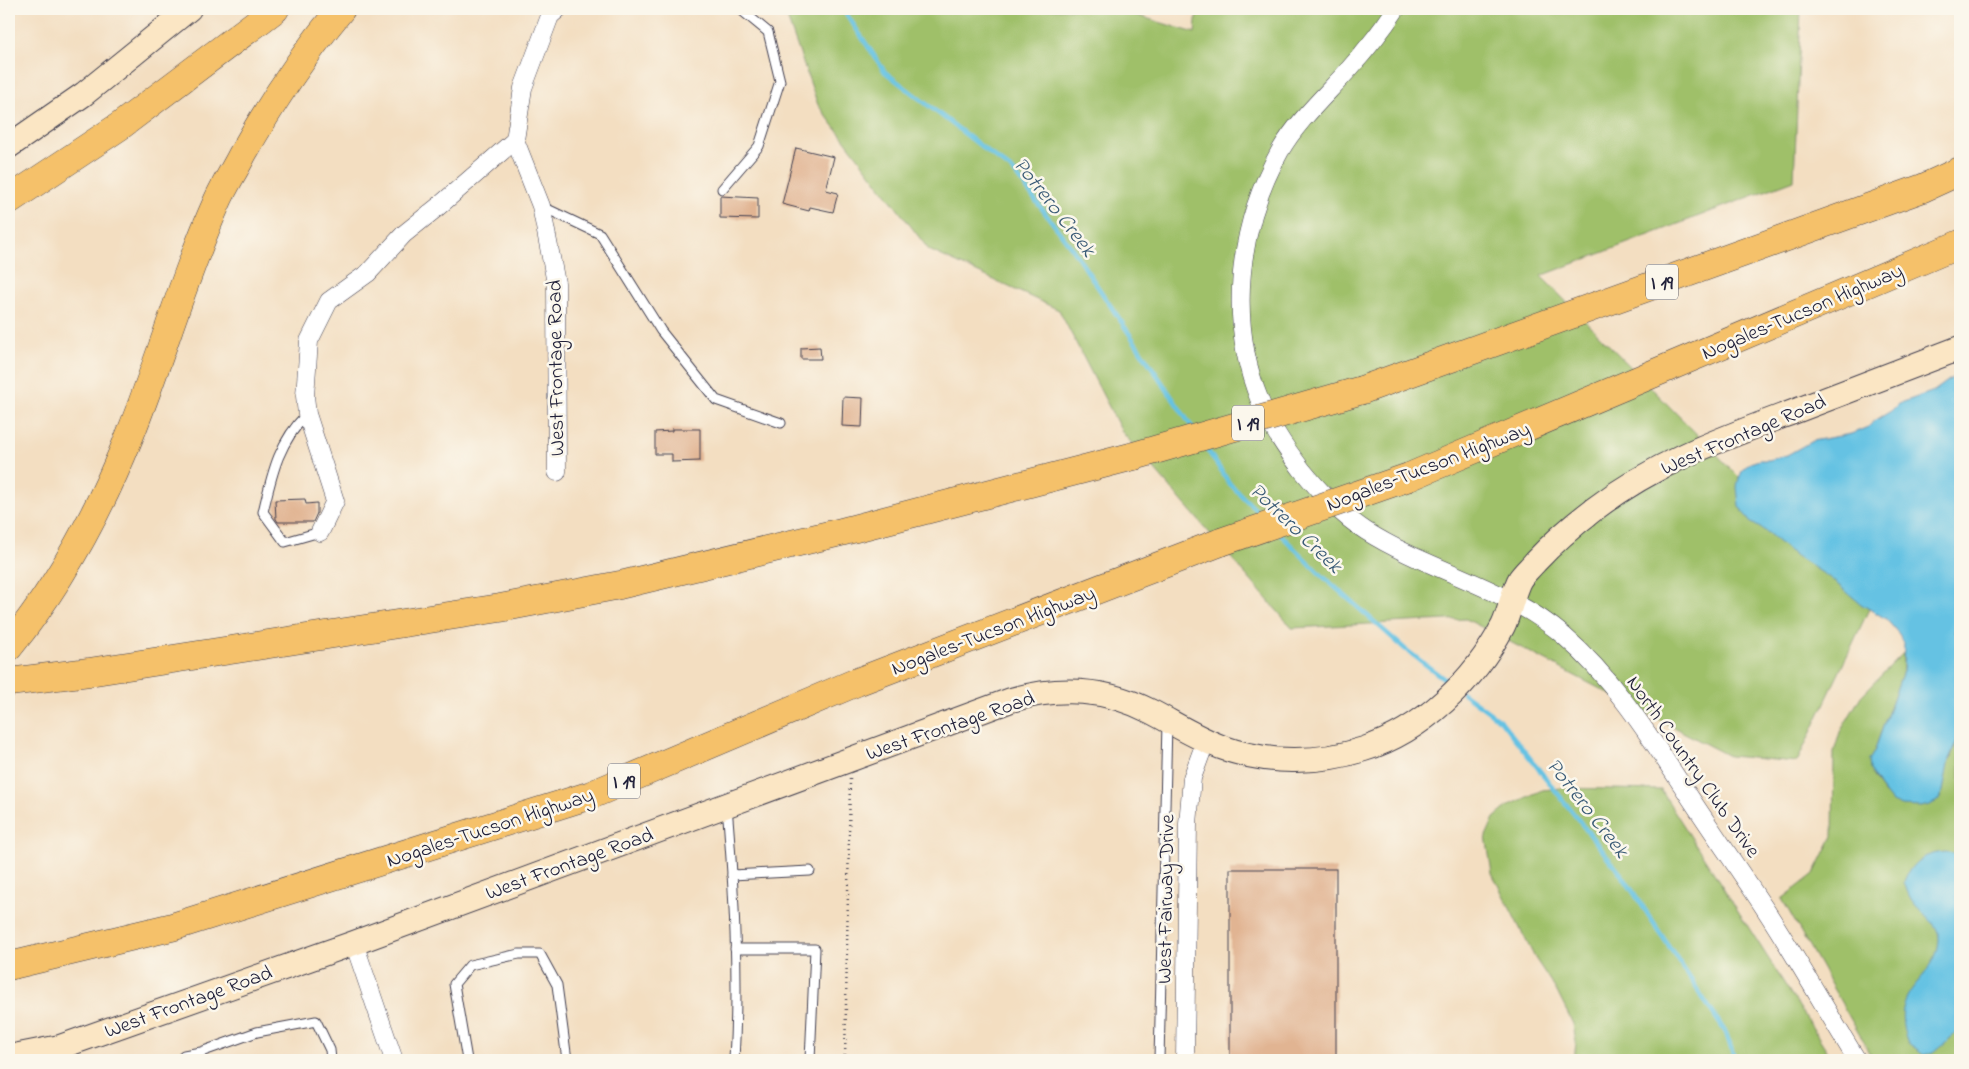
<svg xmlns="http://www.w3.org/2000/svg" width="1969" height="1069" font-family="'Indie Flower',sans-serif">
<style>
.green{fill:#9fc069;stroke:#607152}
.water{fill:#65c2e3;stroke:#44728f}
.lines{fill:none;stroke-linecap:round;stroke-linejoin:round}
.stream{stroke:#65c2e3;stroke-width:4.5}
.building{fill:#e1b492}
.lane-casing{stroke:#413e4f;stroke-width:11}
.street-casing{stroke:#413e4f;stroke-width:19}
.secondary-casing{stroke:#413e4f;stroke-width:26}
.highway-casing{stroke:#413e4f;stroke-width:29}
.path{stroke:#413e4f;stroke-width:2.5;stroke-dasharray:1 4;stroke-linecap:butt}
.lane{stroke:#fff;stroke-width:9}
.street{stroke:#fff;stroke-width:18}
.secondary{stroke:#fbe6c4;stroke-width:24}
.highway{stroke:#f5c16b;stroke-width:28}
.highway-bridge-casing{stroke:#413e4f;stroke-width:29;stroke-linecap:butt}
.highway-bridge{stroke:#f5c16b;stroke-width:28}
.labels{text-anchor:middle;stroke-width:5;stroke-linejoin:round;paint-order:stroke}
.shield{fill:#fbf7ec;stroke:#636270;stroke-width:1}
.shield-label{font-size:20px;font-weight:bold;fill:#22223b}
.street-label{font-size:21px;fill:#22223b;stroke:#fbf7ec}
.water-label{font-size:22px;font-style:italic;fill:#395a76;stroke:#fbf7ec}
</style>
<rect width="100%" height="100%" fill="#fbf7ec"/>
<filter id="ink" filterUnits="userSpaceOnUse"><feTurbulence type="fractalNoise" baseFrequency=".02" numOctaves="2"/><feDisplacementMap in="SourceGraphic" scale="10" xChannelSelector="R" yChannelSelector="G"/><feConvolveMatrix kernelMatrix="1 2 1 2 8 2 1 2 1" color-interpolation-filters="sRGB"/></filter>
<filter id="wash" filterUnits="userSpaceOnUse"><feTurbulence type="fractalNoise" baseFrequency=".0096" numOctaves="4" result="noise"/><feDisplacementMap in="SourceGraphic" scale="20" xChannelSelector="R" yChannelSelector="G"/><feGaussianBlur stdDeviation="1.12" result="paint"/><feColorMatrix in="noise" values="0 0 0 0 0 0 0 0 0 0 0 0 0 0 0 0 0 1.4 0 .05"/><feComposite in="paint" operator="in"/></filter>
<g filter="url(#wash)">
<rect width="100%" height="100%" fill="#f3dec1"/>
<g class="green">
<polygon points="784,9 1116,9 1195,33 1197,9 1801,9 1794,180 1541,276 1869,609 1797,762 1729,756 1466,619 1292,628 1122,432 1059,310 929,250 818,105"/>
<path d="M 1903,653 L 1903,671 L 1874,752 C 1864,768 1875,780 1885,794 L 1943,791 L 1946,769 L 1960,734 L 1960,1060 L 1874,1060 L 1782,899 L 1814,874 L 1833,836 L 1834,752 L 1840,732 L 1861,696 Z"/>
<polygon points="1562,788 1661,790 1833,1060 1574,1060 1576,1043 1573,1024 1556,990 1535,958 1492,873 1486,836 1494,818 1508,806 1542,790"/>
</g>
<g class="water">
<polygon points="1960,372 1960,621 1954,632 1960,639 1960,734 1949,759 1943,791 1939,800 1930,805 1921,807 1901,806 1892,802 1880,787 1870,770 1869,760 1874,752 1903,671 1904,643 1899,634 1886,619 1861,604 1830,578 1789,551 1767,532 1750,522 1739,506 1737,487 1739,478 1743,469 1750,463 1759,460 1769,460 1787,455 1812,441 1851,434 1868,427 1876,420 1891,411 1898,404 1934,391"/>
<path d="M 1947,852 L 1960,854 L 1960,1030 L 1934,1052 L 1924,1055 L 1908,1044 C 1886,984 1935,986 1939,940 C 1940,923 1919,912 1911,899 C 1908,894 1906,888 1904,882 C 1911,861 1926,853 1947,852 Z"/>
</g>
<g class="lines">
<g class="stream">
<polyline points="843,9 885,72 1013,171 1071,247 1194,430"/>
<polyline points="1204,445 1230,484 1264,518"/>
<polyline points="1278,532 1318,572 1405,649 1451,684"/>
<polyline points="1463,693 1501,721 1624,878 1726,1033 1735,1060"/>
</g>
</g>
<g id="blocks">
<g class="building">
<polygon points="796,148 834,157 826,190 838,193 833,212 810,207 809,211 782,204"/>
<polygon points="720,196 758,198 758,219 720,218"/>
<polygon points="820,347 821,359 801,359 801,348"/>
<polygon points="843,397 863,398 862,427 842,426"/>
<polygon points="672,429 700,429 700,461 672,462 672,454 655,454 655,432 672,431"/>
<polygon points="305,499 306,504 317,503 317,513 313,522 278,522 276,519 275,500"/>
<rect x="1230" y="869" width="106" height="191"/>
</g>
</g>
</g>
<g filter="url(#ink)">
<use href="#blocks" fill-opacity="0" stroke="#413e4f" stroke-width="1"/>
<g class="lines">
<defs>
<g id="lane">
<polyline points="722,189 759,146 780,81 768,32 740,9"/>
<polyline points="541,206 600,234 661,331 716,400 781,423"/>
<path d="M 307,414 C 278,443 272,474 263,512 L 285,542 L 320,532"/>
<path d="M 727,806 C 734,890 739,975 734,1060"/>
<polyline points="732,875 810,871"/>
<polyline points="735,949 815,949 810,1060"/>
<polyline points="184,1060 184,1055 201,1052 257,1032 316,1021 330,1050 331,1060"/>
<polyline points="467,1060 454,984 470,965 519,954 540,954 557,985 567,1060"/>
<polyline points="1159,1060 1167,723"/>
</g>
<g id="street">
<path d="M 1396,9 C 1382,30 1367,49 1350,68 C 1326,95 1298,120 1280,151 C 1238,226 1227,320 1260,401 C 1270,426 1286,449 1302,470 C 1321,493 1341,515 1366,531 C 1429,571 1506,586 1564,636 C 1615,680 1652,740 1689,796 C 1714,834 1740,871 1765,909 C 1797,958 1826,1010 1857,1060"/>
<polyline points="557,472 556,283 541,206 515,140 523,88 550,16 558,9"/>
<polyline points="320,532 335,501 307,414 305,396 309,341 329,301 368,273 404,234 439,206 515,140"/>
<polyline points="354,943 394,1060"/>
<polyline points="1185,1060 1188,824 1192,778 1206,740"/>
</g>
<g id="secondary">
<polyline points="9,146 84,94 189,9"/>
<path d="M 9,1057 L 60,1047 L 354,943 L 1011,700 C 1060,686 1106,688 1152,712 C 1175,724 1197,738 1221,747 C 1267,764 1318,764 1364,749 C 1422,731 1475,680 1503,626 C 1510,612 1513,591 1520,579 C 1524,573 1531,567 1535,562 C 1553,543 1572,526 1593,510 C 1656,462 1721,439 1793,412 C 1849,391 1904,369 1960,348"/>
</g>
<g id="highway">
<polyline points="9,200 120,126 275,9"/>
<polyline points="1362,390 1923,188 1960,171"/>
<polyline points="1409,477 1960,244"/>
<path d="M 9,647 C 60,584 100,510 130,435 C 161,358 183,278 217,202 C 224,186 234,171 242,155 C 271,103 303,55 341,9"/>
<polyline points="9,682 89,672 500,608 620,585 841,532 1134,456"/>
<polyline points="9,966 172,927 591,795 857,682 1221,542"/>
</g>
</defs>
<use href="#lane" class="lane-casing"/>
<use href="#street" class="street-casing"/>
<use href="#secondary" class="secondary-casing"/>
<use href="#highway" class="highway-casing"/>
<polyline class="path" points="845,1060 850,779"/>
<use href="#lane" class="lane"/>
<use href="#street" class="street"/>
<use href="#secondary" class="secondary"/>
<use href="#highway" class="highway"/>
<defs>
<g id="highway-bridge">
<polyline points="1134,456 1362,390"/>
<polyline points="1221,542 1409,477"/>
</g>
</defs>
<use href="#highway-bridge" class="highway-bridge-casing"/>
<use href="#highway-bridge" class="highway-bridge"/>
</g>
</g>
<g class="labels">
<g class="shield">
<rect x="1646" y="264.5" width="32" height="35" rx="4"/>
<rect x="1232" y="405.5" width="32" height="35" rx="4"/>
<rect x="608" y="763.5" width="32" height="35" rx="4"/>
</g>
<g class="shield-label">
<text x="1662" y="289">I 19</text>
<text x="1248" y="430">I 19</text>
<text x="624" y="788">I 19</text>
</g>
<g class="street-label">
<text transform="translate(1802 311) rotate(-23)" y="7">Nogales–Tucson Highway</text>
<text transform="translate(555 368) rotate(-91)" y="7">West Frontage Road</text>
<text transform="translate(1743 434) rotate(-23)" y="7">West Frontage Road</text>
<text transform="translate(1428 466) rotate(-21)" y="7">Nogales–Tucson Highway</text>
<text transform="translate(993 630) rotate(-21)" y="7">Nogales–Tucson Highway</text>
<text transform="translate(950 725) rotate(-19)" y="7">West Frontage Road</text>
<text transform="translate(1694 766) rotate(55)" y="7">North Country Club Drive</text>
<text transform="translate(490 827) rotate(-18)" y="7">Nogales–Tucson Highway</text>
<text transform="translate(569 863) rotate(-20)" y="7">West Frontage Road</text>
<text transform="translate(1165 899) rotate(-89)" y="7">West Fairway Drive</text>
<text transform="translate(188 1001) rotate(-20)" y="7">West Frontage Road</text>
</g>
<g class="water-label">
<text transform="translate(1056 206) rotate(52)" y="8">Potrero Creek</text>
<text transform="translate(1297 527) rotate(44)" y="8">Potrero Creek</text>
<text transform="translate(1589 807) rotate(52)" y="8">Potrero Creek</text>
</g>
</g>
<rect width="1969" height="1069" fill="none" stroke="#fbf7ec" stroke-width="30"/>
</svg>
